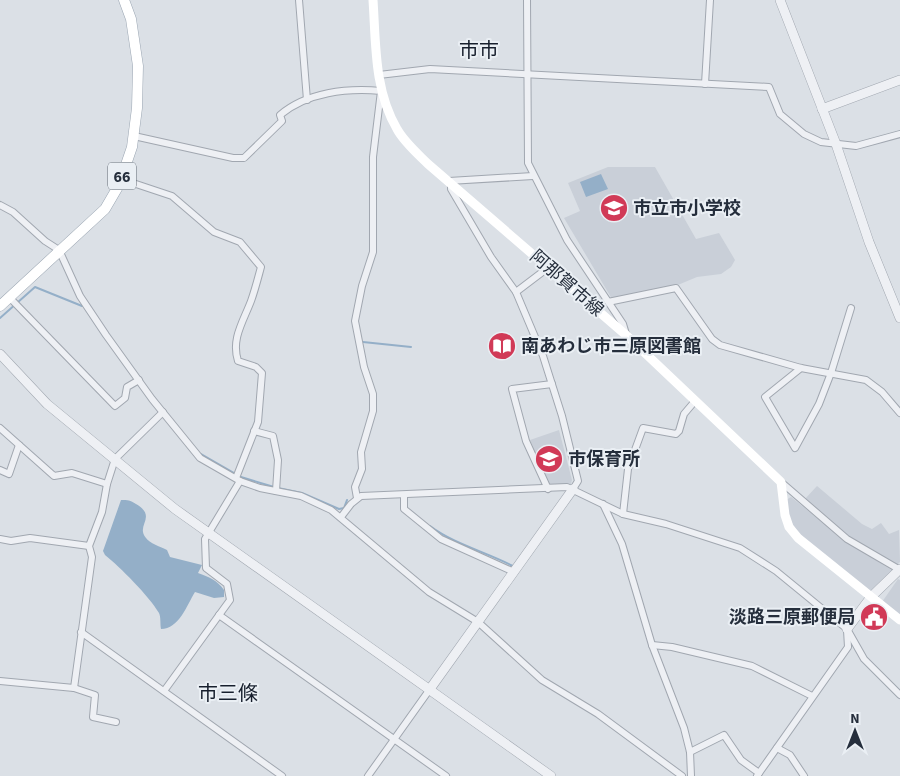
<svg xmlns="http://www.w3.org/2000/svg" width="900" height="776" font-family="'Source Sans 3','Noto Sans JP',sans-serif">
<style>
.built{fill:#c9cfd8}
.water{fill:#94afc8}
.lines{fill:none;stroke-linecap:round;stroke-linejoin:round}
.stream{stroke:#94afc8;stroke-width:2}
.minor-casing{stroke:#a1a7b0;stroke-width:8}
.tertiary-casing{stroke:#a1a7b0;stroke-width:10}
.primary-casing{stroke:#9aa5b2;stroke-width:11}
.minor{stroke:#eef0f4;stroke-width:6}
.tertiary{stroke:#eef0f4;stroke-width:9}
.secondary{stroke:#fff;stroke-width:9}
.primary{stroke:#fff;stroke-width:10}
.labels{text-anchor:middle;stroke-width:4;stroke-linejoin:round;paint-order:stroke}
.shield{fill:#eaeff4;stroke:#606873;stroke-width:1}
.shield-label{font-size:16px;font-weight:bold;fill:#252e3c}
.poi-label{font-size:18px;font-weight:bold;fill:#252e3c;stroke:#eaeff4;text-anchor:start}
.street-label{font-size:18px;fill:#252e3c;stroke:#eaeff4}
.quarter-label{font-size:20px;fill:#171f2d;stroke:#eaeff4}
</style>
<rect width="100%" height="100%" fill="#dbe0e6"/>
<g class="built">
<polygon points="608,167 655,167 696,239 719,233 735,260 731,267 721,274 697,277 673,287 612,299 564,218 580,211 568,183"/>
<polygon points="559,430 572,480 571,484 549,485 530,440"/>
<polygon points="817,486 862,524 872,529 881,523 889,534 899,530 900,562 896,566 866,550 805,499"/>
<polygon points="791,497 847,542 893,571 870,593 807,541 796,529 789,518 786,500"/>
<polygon points="898,579 900,580 900,616 882,602"/>
</g>
<g class="water">
<polygon points="601,174 608,189 586,197 580,182"/>
<path d="M 121,500 C 128,500 130,500 136,504 C 158,517 135,525 146,538 C 149,543 161,547 167,550 L 170,557 L 202,565 L 198,573 C 209,577 217,580 224,590 L 224,597 L 214,598 L 195,592 C 187,605 179,629 161,629 C 160,624 161,617 159,613 C 149,596 120,567 105,555 L 103,551 Z"/>
</g>
<g class="lines">
<g class="stream">
<polyline points="0,318 35,287 82,306"/>
<polyline points="363,342 411,347"/>
<polyline points="201,454 241,477 274,487"/>
<polyline points="278,488 302,493 339,509 344,508 347,500"/>
<path d="M 430,526 C 454,544 486,552 513,566"/>
</g>
<defs>
<g id="minor">
<polyline points="299,0 307,100"/>
<polyline points="527,0 528,163 567,240 623,324 626,334"/>
<polyline points="379,75 430,69 769,87 780,114 804,134 821,142 856,146 900,134"/>
<polyline points="705,84 710,0"/>
<path d="M 134,136 L 233,158 L 244,158 L 282,121 L 280,115 C 307,92 347,88 381,91 L 373,157 L 373,252 L 362,286 L 355,321 L 364,367 L 373,394 L 373,411 L 361,452 L 362,469 L 355,487 L 357,498"/>
<path d="M 121,179 L 172,196 L 214,232 L 240,242 L 261,267 C 258,278 255,290 251,301 C 243,322 231,339 238,361 L 256,367 L 262,373 L 258,422 L 236,478"/>
<polyline points="449,181 533,176"/>
<polyline points="451,185 451,189 491,257 516,292"/>
<polyline points="0,205 13,212 45,241 59,250 80,296 106,335 152,399 200,458 240,481 260,488 301,496 331,510 429,592 478,622 542,680 598,714 682,776"/>
<polyline points="549,267 516,292 543,356 562,416 578,481 573,489"/>
<polyline points="9,297 115,406 125,398 127,387 139,380"/>
<polyline points="608,302 676,288 712,339 720,345 801,368 866,380 882,392 900,413"/>
<polyline points="801,368 765,397 795,448 819,404 831,373 851,308"/>
<polyline points="0,428 54,476 72,473 107,484 115,459 163,412"/>
<polyline points="254,431 273,436 278,460 276,491"/>
<polyline points="0,470 9,474 19,445"/>
<polyline points="781,482 847,539 900,570"/>
<polyline points="548,489 526,441 512,389 552,384"/>
<polyline points="404,495 404,509 441,539 514,572"/>
<polyline points="603,504 622,544 652,645 684,728 690,752 691,776"/>
<polyline points="623,514 628,469 643,428 676,434 679,431 684,414 695,401"/>
<polyline points="341,517 351,504 361,496 567,487 623,514 666,524 740,548 776,571 847,629 864,659 900,695"/>
<polyline points="0,539 11,541 30,538 89,546"/>
<polyline points="219,615 446,776"/>
<polyline points="81,632 282,776"/>
<polyline points="652,645 672,647 752,666 812,696"/>
<polyline points="0,681 74,688 95,695 93,717 116,722"/>
<polyline points="74,688 92,557 89,546 102,512 107,484"/>
<polyline points="164,691 230,600 227,584 206,568 205,539 240,481"/>
<polyline points="777,748 790,755 804,776"/>
<polyline points="690,752 724,735 741,760 759,773"/>
<polyline points="368,776 430,689"/>
<polyline points="757,776 848,647 847,630"/>
</g>
<g id="tertiary">
<polyline points="780,0 836,144 869,242 900,318"/>
<polyline points="822,109 900,80"/>
<polyline points="0,354 47,404 175,509 551,776"/>
<polyline points="847,629 871,597 900,569"/>
<polyline points="430,689 573,489"/>
</g>
<polyline id="primary" points="0,306 105,209 119,185 132,147 137,108 138,66 131,19 124,0"/>
</defs>
<use href="#minor" class="minor-casing"/>
<use href="#tertiary" class="tertiary-casing"/>
<use href="#primary" class="primary-casing"/>
<use href="#minor" class="minor"/>
<use href="#tertiary" class="tertiary"/>
<path class="secondary" d="M 373,0 C 376,44 374,90 397,129 C 404,142 417,153 428,164 L 626,335 L 781,482 L 785,515 L 789,527 L 798,538 L 900,620"/>
<use href="#primary" class="primary"/>
</g>
<defs>
<symbol id="school-disc" viewBox="-11 -11 22 22"><circle r="9.5" fill="#d13a57" stroke="#eaeff4"/><path d="M0-5L7-2L0 1L-7-2ZM-4 1L0 2.5L4 1V4Q0 6-4 4Z" fill="#fff"/></symbol>
<symbol id="library-disc" viewBox="-11 -11 22 22"><circle r="9.5" fill="#d13a57" stroke="#eaeff4"/><path d="M-6-4Q-3-5.5-.7-3.5V5Q-3 3-6 4ZM6-4Q3-5.5 .7-3.5V5Q3 3 6 4Z" fill="#fff"/></symbol>
<symbol id="civic-disc" viewBox="-11 -11 22 22"><circle r="9.5" fill="#d13a57" stroke="#eaeff4"/><path d="M-.6-6.5H3V-4.5H.6V-3L4-1V1h2V6H-6V1h2V-1L-.6-3ZM-1.2 2.5V6h2.4V2.5Z" fill="#fff"/></symbol>
</defs>
<g fill-rule="evenodd">
<use href="#school-disc" x="598" y="192" width="32" height="32"/>
<use href="#library-disc" x="486" y="330" width="32" height="32"/>
<use href="#school-disc" x="533" y="443" width="32" height="32"/>
<use href="#civic-disc" x="858" y="601" width="32" height="32"/>
</g>
<g class="labels">
<rect class="shield" x="108" y="162.5" width="28" height="27" rx="4"/>
<g class="shield-label">
<text x="122" y="182">66</text>
</g>
<g class="poi-label">
<text x="633" y="214">市立市小学校</text>
<text x="521" y="352">南あわじ市三原図書館</text>
<text x="568" y="465">市保育所</text>
<text x="855" y="623" text-anchor="end">淡路三原郵便局</text>
</g>
<g class="street-label">
<text transform="translate(567 283) rotate(41)" y="6">阿那賀市線</text>
</g>
<g class="quarter-label">
<text x="479" y="57">市市</text>
<text x="228" y="700">市三條</text>
</g>
</g>
<g transform="translate(855 731)" stroke="#eaeff4" stroke-width="4" paint-order="stroke">
<path d="M0-4L9 19L0 12L-9 19Z" fill="#252e3c"/>
<text y="-8" font-size="14" font-weight="bold" text-anchor="middle" fill="#252e3c">N</text>
</g>
</svg>
